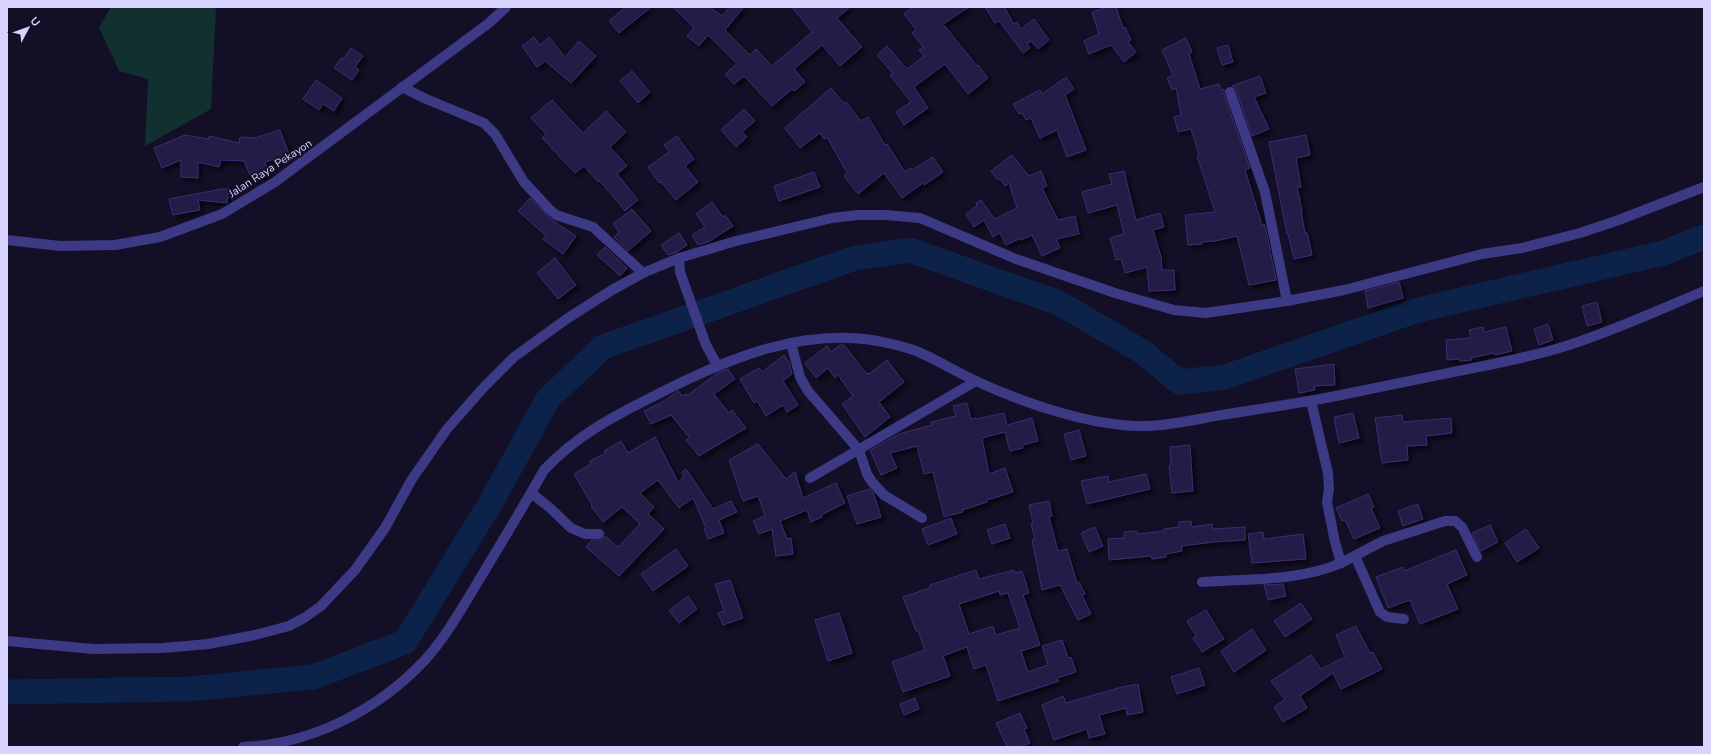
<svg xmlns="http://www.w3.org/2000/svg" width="1711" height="754" font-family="'Nunito Sans',sans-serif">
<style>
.green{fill:#12302f}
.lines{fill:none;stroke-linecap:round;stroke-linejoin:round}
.river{stroke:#0c2248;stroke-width:25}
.building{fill:#241b47;stroke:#3b2d73;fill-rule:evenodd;filter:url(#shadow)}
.minor{stroke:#3d3a85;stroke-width:10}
.labels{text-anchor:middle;stroke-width:4;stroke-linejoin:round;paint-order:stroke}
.street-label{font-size:11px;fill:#d9d4ff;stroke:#130f26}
</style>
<defs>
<filter id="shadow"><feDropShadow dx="3.5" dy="3.5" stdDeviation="2" flood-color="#0009"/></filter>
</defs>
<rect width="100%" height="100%" fill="#130f26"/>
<polygon class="green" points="111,7 216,7 211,109 145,146 148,79 119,71 99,27"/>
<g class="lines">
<polyline class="river" points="7,692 188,689 313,677 405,642 490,504 548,399 603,347 855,258 910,250 1059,303 1143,352 1179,382 1225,377 1418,310 1663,253 1704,237"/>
</g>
<g class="building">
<polygon points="626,7 651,7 619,33 609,21"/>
<polygon points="673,7 709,7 722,16 730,7 744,7 725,30 750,55 756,49 772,66 812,32 792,7 850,7 837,18 862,47 840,66 822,45 794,69 805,82 794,91 792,89 772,106 744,76 734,84 725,74 737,64 708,35 699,46 687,36 694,28"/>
<polygon points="912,7 969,7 943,24 977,66 978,65 988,78 968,94 945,64 914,87 928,108 904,125 896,112 911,102 890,75 893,74 877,55 887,46 907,69 924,56 919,50 923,47 912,33 916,30 904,14"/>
<polygon points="985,7 1004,7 1014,24 1017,22 1021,29 1034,19 1049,40 1038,49 1031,41 1027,44 1030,48 1023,53 999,21 995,23"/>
<polygon points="1108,7 1116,7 1123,28 1125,27 1131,40 1128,42 1136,52 1124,62 1111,45 1089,54 1084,41 1099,34 1092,12"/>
<polygon points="534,37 540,45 549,37 565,57 579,41 596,56 571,83 545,61 537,67 522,46"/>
<polygon points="1186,38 1192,52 1189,54 1200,89 1219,84 1221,90 1224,89 1224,94 1250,168 1245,170 1262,225 1264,224 1266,230 1276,280 1249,285 1237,236 1215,241 1202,242 1202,244 1188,245 1185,215 1215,212 1197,156 1199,155 1191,129 1178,132 1174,117 1181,115 1176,88 1172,90 1167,78 1173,75 1162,50"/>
<polygon points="1228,45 1233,62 1222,65 1217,48"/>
<polygon points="351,48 363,56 355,67 359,70 352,80 334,68 341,58 343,59"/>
<polygon points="632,71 650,92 638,103 620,81"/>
<polygon points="1260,76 1266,93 1254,97 1269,129 1252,136 1236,90 1232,86"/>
<polygon points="1066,77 1074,89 1065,95 1086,150 1067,157 1057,130 1040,138 1031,118 1026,120 1022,113 1019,114 1013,104 1040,90 1042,94"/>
<polygon points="316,80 342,98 334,111 323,104 319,110 303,99"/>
<polygon points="831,88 844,103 846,102 861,121 868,117 885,145 887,144 905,172 910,168 912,170 933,157 943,172 924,185 923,183 902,198 884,173 858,194 844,176 847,173 827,137 824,139 820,133 800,148 785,128"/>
<polygon points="552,100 583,133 606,111 626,132 610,147 627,166 617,174 638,200 625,211 599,180 598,182 584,166 575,173 542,138 546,134 531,118"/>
<polygon points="744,109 755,121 742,132 747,137 736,147 721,130"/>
<polygon points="280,130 289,154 265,162 270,175 262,178 250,175 244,161 221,160 219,167 198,162 198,178 181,177 181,160 162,168 154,148 185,135 209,139 209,136 239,143 240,137 255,138"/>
<polygon points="1306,135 1310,155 1296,158 1301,187 1297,187 1302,211 1301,211 1305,233 1307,233 1312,255 1294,259 1288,234 1287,234 1269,142"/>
<polygon points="677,136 694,159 685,166 698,182 676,200 661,182 659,183 648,167 669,152 664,145"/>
<polygon points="1012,155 1029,176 1041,171 1047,186 1042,188 1058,220 1075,216 1079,234 1056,239 1060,248 1042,256 1032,235 1021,240 1021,238 1006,245 1000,233 993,237 984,220 974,227 966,214 977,206 976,203 981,200 995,219 1017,208 1009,183 1005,186 1000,179 998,180 991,171"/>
<polygon points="1124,171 1136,220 1160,213 1164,227 1153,230 1161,257 1162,270 1174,270 1175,290 1149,291 1147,267 1125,273 1121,259 1116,260 1110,238 1124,234 1117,205 1088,213 1082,192 1112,184 1109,174"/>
<polygon points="814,172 820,187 779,201 774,186"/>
<polygon points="222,189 229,189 227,203 198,200 200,210 173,215 169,199"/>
<polygon points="530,198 552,220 576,236 563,254 543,239 546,236 518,211"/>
<polygon points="712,202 723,217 725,215 733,226 708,242 698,245 692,235 705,227 696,214"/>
<polygon points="632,209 651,231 628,251 614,237 619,232 613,224"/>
<polygon points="679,233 687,245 677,252 668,255 661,245"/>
<polygon points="605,247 627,268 620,276 597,255"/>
<polygon points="555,258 576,285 558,299 537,273"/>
<polygon points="1399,282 1403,298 1368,308 1365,291"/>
<polygon points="1597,302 1602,322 1587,326 1582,306"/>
<polygon points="1548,324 1553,340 1539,345 1534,329"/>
<polygon points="1483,327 1484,332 1506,327 1512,351 1495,355 1494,353 1471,358 1472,360 1460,361 1459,359 1447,360 1446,340 1471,338 1469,330"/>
<polygon points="840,345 844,345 867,374 868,373 869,374 887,360 904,382 879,402 890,417 865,437 842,404 853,396 838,375 835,378 828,368 816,378 805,363 827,346 831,352"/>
<polygon points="784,355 789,362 792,374 783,381 798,405 787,412 783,405 766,416 757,401 754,403 740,379 759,368 762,372"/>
<polygon points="1334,364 1335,385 1314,386 1315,390 1299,393 1295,369"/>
<polygon points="728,369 735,379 714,394 729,413 732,410 746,428 699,456 686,440 689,437 671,415 651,424 644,411 661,403 678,391 683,396 686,394 687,396 717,373"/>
<polygon points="967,403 971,419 976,418 977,419 1004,413 1007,425 1032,418 1038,441 1022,445 1023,448 1010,451 1005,432 982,438 989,474 1005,468 1013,492 987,500 987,502 962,510 963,512 944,517 933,472 924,474 917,446 890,453 897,468 881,475 870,450 899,434 932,425 931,422 956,416 953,406"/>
<polygon points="1353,413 1359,438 1339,443 1334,417"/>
<polygon points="1402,415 1403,422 1451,418 1452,433 1426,436 1427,445 1407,446 1408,460 1382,463 1375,418"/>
<polygon points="1079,430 1086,456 1071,460 1064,434"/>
<polygon points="655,437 678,482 684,477 682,472 686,469 713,509 731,501 737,512 719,520 724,533 708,539 704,529 706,528 693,498 679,508 658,480 640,493 654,507 648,514 664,529 619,576 586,547 592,540 602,540 605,536 618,547 640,524 622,507 603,522 591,506 592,505 574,474 591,464 590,461 606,453 604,451 621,441 628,453"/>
<polygon points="758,444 786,479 795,472 803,498 836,483 845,503 821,515 822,517 811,522 807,510 780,521 787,539 791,538 793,554 776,556 772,529 759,534 753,521 765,516 758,496 743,501 729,460"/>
<polygon points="1190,445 1193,491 1172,493 1169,466 1171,465 1170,447"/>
<polygon points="1146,474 1150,489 1087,504 1081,481 1108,476 1109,482"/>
<polygon points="869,489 873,492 881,517 857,524 847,496"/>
<polygon points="1368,494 1374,507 1371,508 1380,528 1354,539 1345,520 1342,521 1336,508"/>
<polygon points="1049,501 1052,516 1049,517 1058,551 1067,549 1077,583 1079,582 1085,594 1082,595 1091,614 1078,620 1060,585 1042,590 1032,540 1035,539 1031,524 1033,523 1029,505"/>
<polygon points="1418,504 1423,519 1403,526 1398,511"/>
<polygon points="951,518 957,534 928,545 922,529"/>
<polygon points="1191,521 1192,527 1212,524 1213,529 1245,527 1245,540 1214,542 1181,546 1182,551 1166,554 1166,557 1152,559 1151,556 1109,560 1108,539 1124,538 1124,532 1137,531 1137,534 1164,531 1164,529 1179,527 1179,522"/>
<polygon points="1005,524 1010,538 992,544 987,530"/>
<polygon points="1490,525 1498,542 1481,551 1472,533"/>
<polygon points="1095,527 1103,546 1089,552 1081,533"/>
<polygon points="1526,529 1539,548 1517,562 1505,543"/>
<polygon points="1263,532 1264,539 1303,534 1306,559 1252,563 1248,534"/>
<polygon points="676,549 688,566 653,591 641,574"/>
<polygon points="1456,550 1467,575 1447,584 1458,609 1420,624 1410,600 1388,608 1376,577 1403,567 1404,571"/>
<path d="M 976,570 L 979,579 L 1014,570 L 1015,573 L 1022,571 L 1029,593 L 1023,595 L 1040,645 L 1021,651 L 1028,672 L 1048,665 L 1042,646 L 1062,640 L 1068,658 L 1071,657 L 1076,672 L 1057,678 L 1059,681 L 998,701 L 986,665 L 974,669 L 967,647 L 943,656 L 950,676 L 903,692 L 892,662 L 925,650 L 918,631 L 916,631 L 903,597 L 930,588 L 930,585 ZM 999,591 L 1000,595 L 1008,593 L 1020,628 L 996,635 L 993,626 L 969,634 L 959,604 Z"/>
<polygon points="730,580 743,618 723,625 718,613 724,611 715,584"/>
<polygon points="1283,584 1286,596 1268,600 1264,585"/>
<polygon points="688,596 697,609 679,623 669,611"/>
<polygon points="1301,603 1312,619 1285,637 1274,621"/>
<polygon points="1206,610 1224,639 1202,652 1193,638 1196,636 1187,621"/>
<polygon points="839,613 852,653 828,661 815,620"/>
<polygon points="1356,626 1370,653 1373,652 1382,669 1341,689 1333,673 1300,696 1307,708 1283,722 1274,707 1285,700 1271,681 1311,655 1321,669 1345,657 1336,635"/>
<polygon points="1252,629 1266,650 1234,672 1221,651"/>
<polygon points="1199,668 1205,685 1177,694 1171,677"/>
<polygon points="1138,684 1143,712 1127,715 1126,708 1099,715 1105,734 1089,738 1087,729 1054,740 1042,705 1063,696 1066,703 1122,687"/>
<polygon points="915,698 919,709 904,715 900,704"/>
<polygon points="1020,713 1027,728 1024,729 1030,743 1021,747 1007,747 996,723"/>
</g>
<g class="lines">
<g class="minor">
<polyline points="402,87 424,98 484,123 495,134 524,182 549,209 556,215 593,227 643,273"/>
<polyline points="1230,92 1265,192 1287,301"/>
<polyline points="7,240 60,246 115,245 160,237 222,214 275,182 489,23 506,7"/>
<polyline points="679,258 680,272 706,345 717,365"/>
<polyline points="791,343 800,377 808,391 859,450 867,474 872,482 884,495 922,518"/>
<polyline points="1311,401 1328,473 1329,489 1327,502 1335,542 1341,563 1383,541 1445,521 1455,521 1462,527 1477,557"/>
<polyline points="810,478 976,381"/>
<polyline points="531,493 549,507 571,528 585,534 599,534"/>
<polyline points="1355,556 1380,612 1387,617 1404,619"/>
<path d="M 1202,582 C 1246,579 1301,581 1341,563"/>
<polyline points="7,641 93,649 163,648 208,644 255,635 289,626 304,618 321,606 355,570 385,528 412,479 447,429 484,387 514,357 568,318 612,290 643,273 679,258 736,241 832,218 858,215 885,215 920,218 1016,259 1115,293 1174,310 1206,313 1287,301 1344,290 1482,254 1522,248 1580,233 1616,221 1704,187"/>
<path d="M 243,747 C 312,744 378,710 425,660 C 445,638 460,611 476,585 C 499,547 522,509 544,470 C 577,435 614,416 656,395 C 728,358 810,323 892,344 C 900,346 908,348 916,351 C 936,359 956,372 976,381 C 1023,403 1096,428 1148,426 C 1177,425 1205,417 1234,413 C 1266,408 1299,403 1331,397 C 1374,388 1416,380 1458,371 C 1495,364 1531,357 1566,346 C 1613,331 1659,310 1704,291"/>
</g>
</g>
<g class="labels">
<g class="street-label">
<text transform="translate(270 168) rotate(-33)" y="4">Jalan Raya Pekayon</text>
</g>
</g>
<rect width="1711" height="754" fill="none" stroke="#d9d4ff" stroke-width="16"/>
<g transform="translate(28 28) rotate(49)" stroke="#130f26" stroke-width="3" paint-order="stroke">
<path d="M0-3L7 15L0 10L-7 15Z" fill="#d9d4ff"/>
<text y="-6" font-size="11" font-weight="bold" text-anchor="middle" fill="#d9d4ff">U</text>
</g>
</svg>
